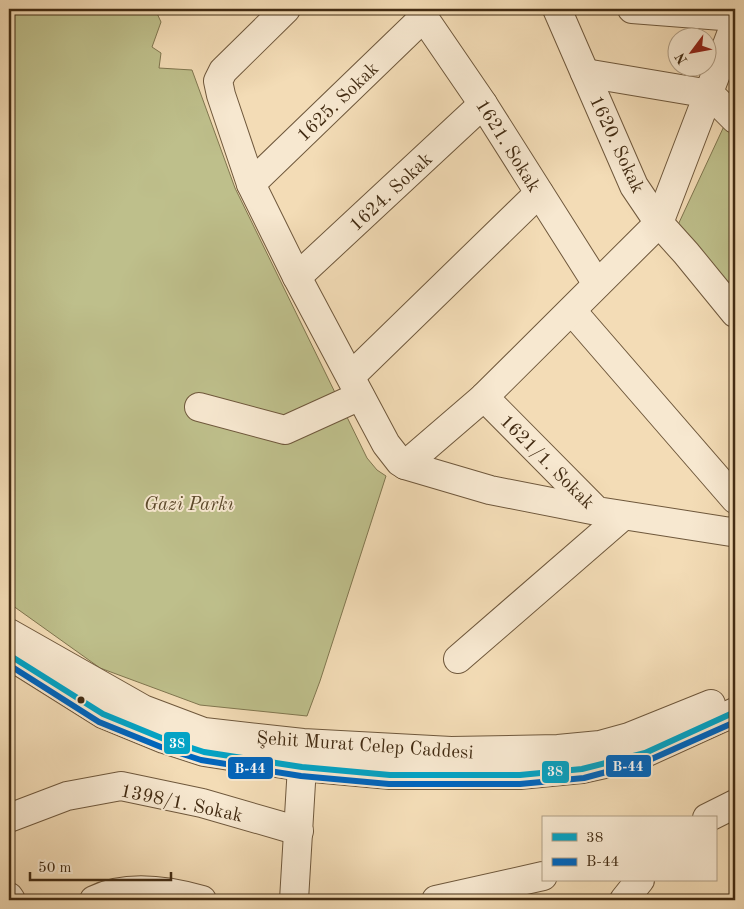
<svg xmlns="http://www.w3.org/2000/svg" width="744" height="909" font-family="'Old Standard TT',serif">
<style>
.green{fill:#bebf8b;stroke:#80764f}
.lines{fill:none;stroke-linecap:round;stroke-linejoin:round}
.minor-casing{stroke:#6f583c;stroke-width:30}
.minor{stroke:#f7e8d0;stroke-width:28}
.bus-1-casing{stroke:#f7e8d0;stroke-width:10}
.bus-2-casing{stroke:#f7e8d0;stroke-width:10}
.bus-1{stroke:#03a3c5;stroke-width:6}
.bus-2{stroke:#0065bd;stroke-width:6}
.bus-dot{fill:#432c13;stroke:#f7e8d0;stroke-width:2}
.labels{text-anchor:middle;stroke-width:4;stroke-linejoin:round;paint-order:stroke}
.street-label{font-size:19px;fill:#432c13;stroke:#f7e8d0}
.park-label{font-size:19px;font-style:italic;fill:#5c492b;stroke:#f7e8d0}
.line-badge{stroke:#f7e8d0;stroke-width:2}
.badge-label{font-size:14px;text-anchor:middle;font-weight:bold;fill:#fff}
</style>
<rect width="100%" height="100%" fill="#f3dcb6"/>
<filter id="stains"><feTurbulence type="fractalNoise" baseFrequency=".004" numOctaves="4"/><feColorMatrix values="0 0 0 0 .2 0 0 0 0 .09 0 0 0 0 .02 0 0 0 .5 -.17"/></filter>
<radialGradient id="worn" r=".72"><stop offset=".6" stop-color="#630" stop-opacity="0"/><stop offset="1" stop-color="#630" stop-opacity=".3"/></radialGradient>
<g class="green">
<polygon points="9,9 155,9 161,22 152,47 161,53 159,68 192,70 235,188 367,458 377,470 386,476 320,681 307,716 200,705 100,668 9,603"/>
<polygon points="725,124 735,135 735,293 677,227"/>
</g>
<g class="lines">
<defs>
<g id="minor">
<polyline points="286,9 223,71 218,81 221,95 251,184 297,277 386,444 400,462 405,465 490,490 597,511"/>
<polyline points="418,9 483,104 597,284"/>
<polyline points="557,9 634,186 659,223 686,253 735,313"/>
<polyline points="632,9 735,17"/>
<polyline points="585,73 710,94 735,119"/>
<polyline points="251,184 423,18"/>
<polyline points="297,277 483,104"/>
<polyline points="572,311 735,499"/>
<polyline points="351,376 539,193"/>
<polyline points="484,397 597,511 731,532 735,530"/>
<polyline points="199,407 285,430 360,396"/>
<polyline points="405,465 484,397 659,223 735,24"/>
<polyline points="9,633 143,709 204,732 303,743 451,751 558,749 600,745 629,737 711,704"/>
<polyline points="9,655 103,714 164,739 204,752 302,767 390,775 520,775 582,769 618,761 645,753 735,712"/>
<polyline points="458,659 623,516"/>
<polyline points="9,818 67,796 121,786 202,803 299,831"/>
<polyline points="707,818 735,804"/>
<polyline points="9,897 11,900"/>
<path d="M 94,900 C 127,884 167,890 202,900"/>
<polyline points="294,900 303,749"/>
<polyline points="436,900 543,876"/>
<polyline points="624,900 640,880"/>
</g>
</defs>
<use href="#minor" class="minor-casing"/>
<use href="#minor" class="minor"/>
<defs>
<polyline id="bus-1" points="9,655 103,714 164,739 204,752 302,767 390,775 520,775 582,769 645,753 735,712"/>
<polyline id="bus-2" points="9,665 99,722 161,747 201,760 301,776 389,784 520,784 584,778 647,761 735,722"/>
</defs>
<use href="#bus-1" class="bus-1-casing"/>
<use href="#bus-2" class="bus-2-casing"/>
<use href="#bus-1" class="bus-1"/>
<use href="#bus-2" class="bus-2"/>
</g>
<circle class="bus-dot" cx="81" cy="700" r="4.5"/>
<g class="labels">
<g class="street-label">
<text transform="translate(337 101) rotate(-44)" y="7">1625. Sokak</text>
<text transform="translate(618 144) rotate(65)" y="7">1620. Sokak</text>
<text transform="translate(509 145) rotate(58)" y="7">1621. Sokak</text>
<text transform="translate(390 191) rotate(-43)" y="7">1624. Sokak</text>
<text transform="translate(548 461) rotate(45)" y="7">1621/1. Sokak</text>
<text transform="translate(365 744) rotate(4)" y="7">Şehit Murat Celep Caddesi</text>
<text transform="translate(182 802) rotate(12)" y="7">1398/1. Sokak</text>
</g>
<g class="park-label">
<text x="189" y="510">Gazi Parkı</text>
</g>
</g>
<g class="line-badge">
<rect x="163" y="731" width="28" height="24" rx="5" fill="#03a3c5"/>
<rect x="605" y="754" width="47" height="24" rx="5" fill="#0065bd"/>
<rect x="227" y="756" width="47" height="24" rx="5" fill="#0065bd"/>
<rect x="541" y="760" width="29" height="24" rx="5" fill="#03a3c5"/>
</g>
<g class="badge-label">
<text x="177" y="748">38</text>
<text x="628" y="771">B-44</text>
<text x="250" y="773">B-44</text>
<text x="555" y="776">38</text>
</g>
<rect width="744" height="909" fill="none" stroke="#f3dcb6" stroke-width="30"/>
<rect x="10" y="10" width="724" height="889" fill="none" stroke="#432c13" stroke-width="2.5"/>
<rect x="15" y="15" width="714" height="879" fill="none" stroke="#432c13"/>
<rect x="542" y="816" width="175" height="65" fill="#f7e8d0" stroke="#af9d84"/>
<rect x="552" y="833" width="25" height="8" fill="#03a3c5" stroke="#af9d84"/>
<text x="586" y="842" font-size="15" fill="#432c13">38</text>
<rect x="552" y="858" width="25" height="8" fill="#0065bd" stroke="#af9d84"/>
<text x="586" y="866" font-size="15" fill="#432c13">B-44</text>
<g transform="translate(692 52) rotate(238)"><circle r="24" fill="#f7e8d0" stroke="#af9d84"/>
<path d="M0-4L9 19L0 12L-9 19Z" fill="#8f2418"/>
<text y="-8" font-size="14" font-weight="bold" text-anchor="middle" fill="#432c13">N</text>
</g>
<path d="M30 872v8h141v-8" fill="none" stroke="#432c13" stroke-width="2.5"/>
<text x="38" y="872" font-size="15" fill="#432c13" stroke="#f7e8d0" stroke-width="4" paint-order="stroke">50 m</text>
<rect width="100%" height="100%" filter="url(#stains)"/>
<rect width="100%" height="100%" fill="url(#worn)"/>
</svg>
